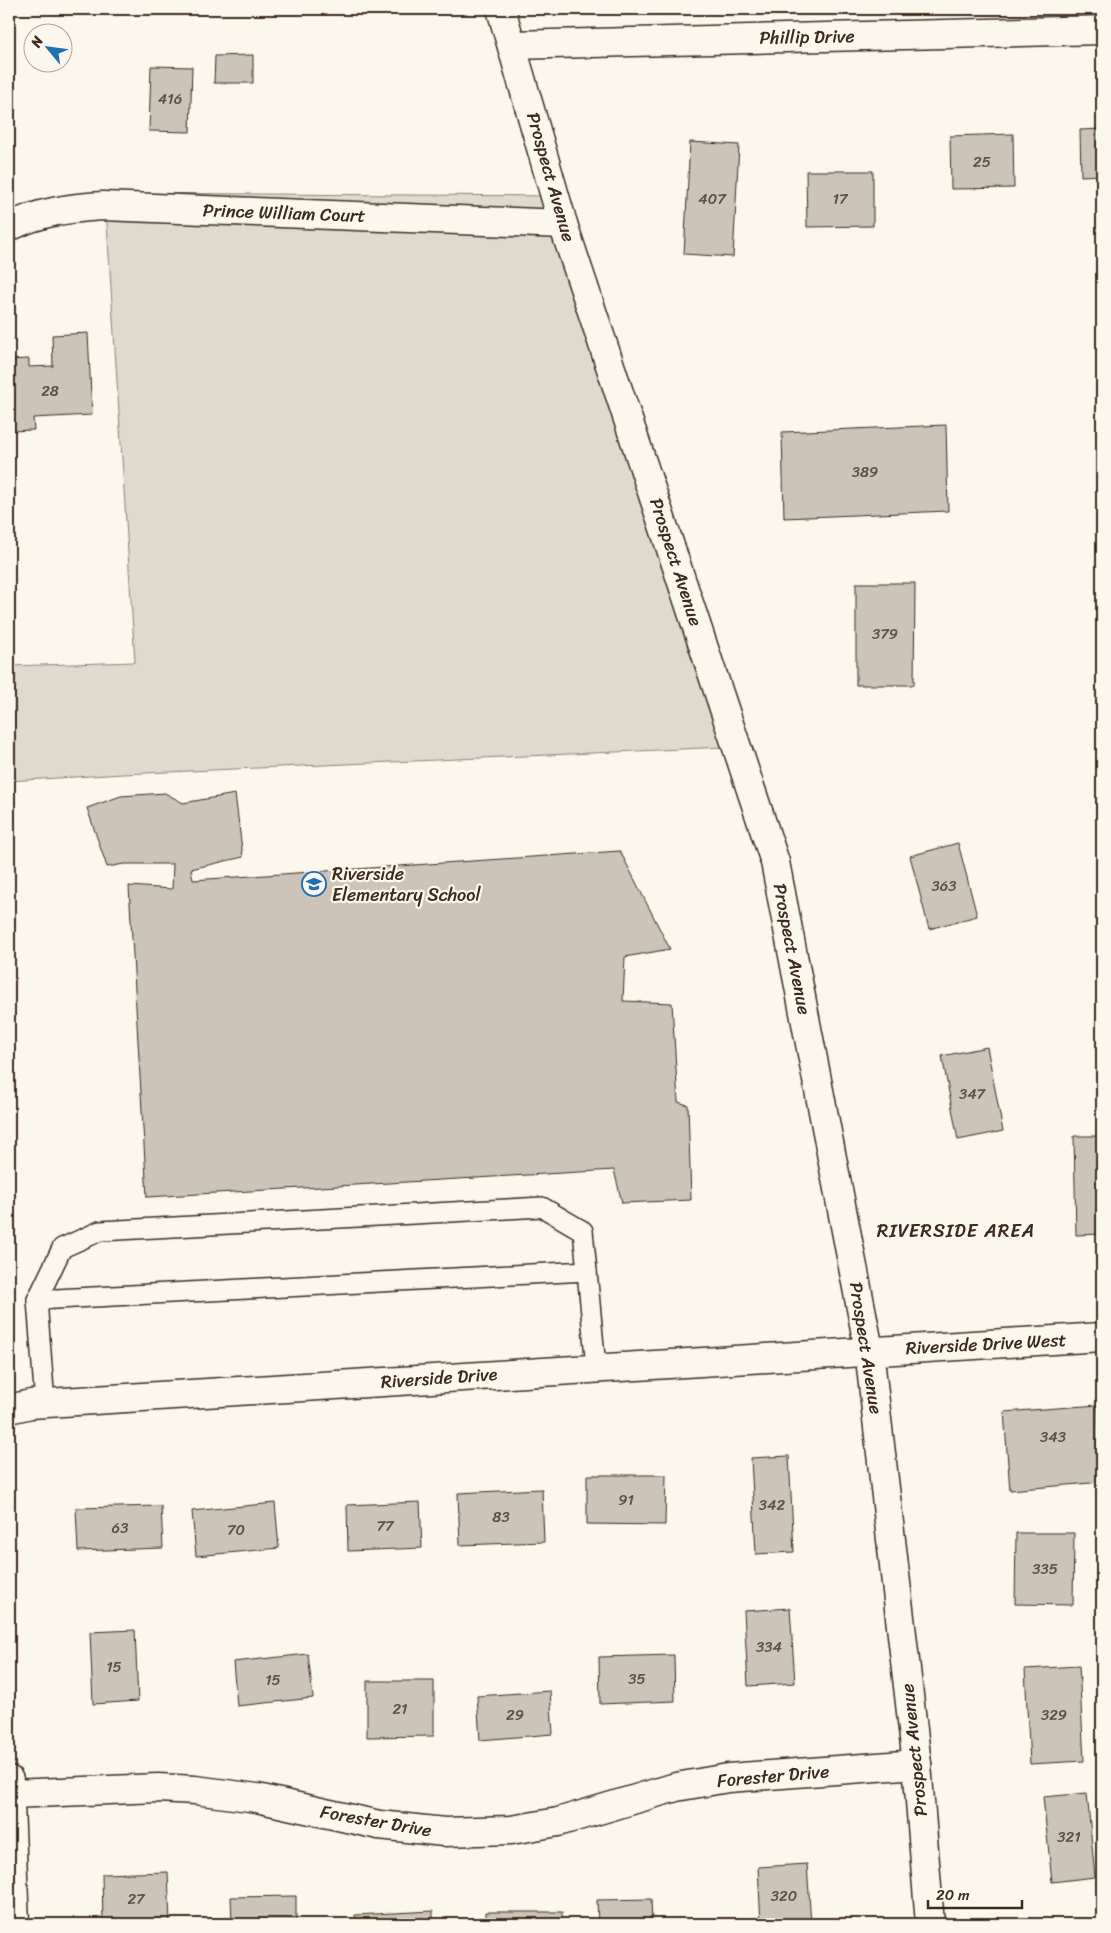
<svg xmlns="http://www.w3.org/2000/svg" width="1111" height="1933" font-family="Sriracha,sans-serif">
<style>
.green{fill:#dfd9ce;stroke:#8d8276}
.building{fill:#ccc4b9;stroke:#3b2a1e}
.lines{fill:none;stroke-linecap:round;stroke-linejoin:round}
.service-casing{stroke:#3b2a1e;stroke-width:22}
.minor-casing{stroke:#3b2a1e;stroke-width:31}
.service{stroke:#fbf7ec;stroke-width:19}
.minor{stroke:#fbf7ec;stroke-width:28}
.labels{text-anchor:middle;stroke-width:4.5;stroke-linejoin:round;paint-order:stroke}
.number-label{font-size:15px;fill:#5f5045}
.street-label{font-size:18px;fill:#3b2a1e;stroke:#fbf7ec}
.poi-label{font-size:18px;fill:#3b2a1e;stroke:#fbf7ec;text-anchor:start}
.neighbourhood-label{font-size:19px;letter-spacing:1px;fill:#3b2a1e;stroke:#fbf7ec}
</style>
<rect width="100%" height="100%" fill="#fbf7ec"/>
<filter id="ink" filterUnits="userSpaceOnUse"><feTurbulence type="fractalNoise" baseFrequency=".02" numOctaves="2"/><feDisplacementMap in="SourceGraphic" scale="10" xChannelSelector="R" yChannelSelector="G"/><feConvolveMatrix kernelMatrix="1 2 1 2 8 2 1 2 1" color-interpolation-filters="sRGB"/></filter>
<g filter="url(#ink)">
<polygon class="green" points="105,193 561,196 749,746 123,774 9,781 9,666 135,662"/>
<g class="building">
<polygon points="253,55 253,83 214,83 215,56"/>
<polygon points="151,66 192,67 190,132 149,131"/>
<polygon points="1102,129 1102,175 1081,176 1080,130"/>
<polygon points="1013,134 1014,188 951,189 950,136"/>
<polygon points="690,142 739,145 733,257 684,254"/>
<polygon points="806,171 873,171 873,226 807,227"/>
<polygon points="88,333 92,415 33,418 34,430 9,431 9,360 29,359 29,367 53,366 52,335"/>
<polygon points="946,425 948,511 784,518 782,432"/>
<polygon points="856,583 915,583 914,685 856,685"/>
<polygon points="165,793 183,803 235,794 243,857 191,869 193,880 620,851 670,949 625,957 623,1001 672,1003 678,1102 688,1105 691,1200 622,1203 614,1170 147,1197 129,886 172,889 173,864 124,864 107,867 87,808 121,796"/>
<polygon points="958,843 977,916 929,929 910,856"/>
<polygon points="987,1047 1003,1131 958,1140 942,1056"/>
<polygon points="1074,1136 1102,1136 1102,1234 1076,1235"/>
<polygon points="1098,1405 1102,1482 1010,1490 1004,1412"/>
<polygon points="789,1456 794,1552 756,1554 751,1458"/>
<polygon points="587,1475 666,1475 665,1525 587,1524"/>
<polygon points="542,1489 544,1542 460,1545 458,1493"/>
<polygon points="420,1502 422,1548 348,1551 347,1505"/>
<polygon points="275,1503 279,1548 196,1556 192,1511"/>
<polygon points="161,1506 163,1548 78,1551 76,1508"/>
<polygon points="1016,1533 1074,1533 1073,1605 1015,1604"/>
<polygon points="790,1608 795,1683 748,1686 744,1611"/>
<polygon points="135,1630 138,1701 93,1704 90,1632"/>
<polygon points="308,1654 313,1698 237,1706 233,1662"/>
<polygon points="674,1655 675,1701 600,1704 599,1657"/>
<polygon points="1079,1666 1084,1761 1030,1764 1025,1669"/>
<polygon points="367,1681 434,1681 434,1736 367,1737"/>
<polygon points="550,1691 553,1734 480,1740 477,1696"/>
<polygon points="1087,1793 1095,1877 1052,1882 1043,1797"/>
<polygon points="807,1864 811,1924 761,1924 758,1867"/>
<polygon points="168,1872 170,1924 103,1924 102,1874"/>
<polygon points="296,1896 296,1924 232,1924 231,1897"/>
<polygon points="651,1899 652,1924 598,1924 597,1900"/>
<polygon points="433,1911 433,1924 356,1924 355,1915"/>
<rect x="486" y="1912" width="76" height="12"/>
<polygon points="1102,1921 1102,1924 1048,1924 1048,1923"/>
</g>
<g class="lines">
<defs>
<g id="service">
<polyline points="37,1300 62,1248 100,1231 542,1207 583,1231 587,1271"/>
<polyline points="45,1404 37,1300 587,1271 596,1368"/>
</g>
<g id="minor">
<polyline points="501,9 563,224 775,862 869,1350 917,1764 930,1924"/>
<polyline points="512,45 1102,30"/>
<path d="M 9,227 C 39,212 69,208 103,206 L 563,224"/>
<polyline points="9,1409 31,1404 1102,1337"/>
<polyline points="9,1780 15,1924"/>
<polyline points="11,1794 158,1788 195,1790 257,1798 379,1825 444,1832 511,1830 558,1822 676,1787 728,1778 917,1764"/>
</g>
</defs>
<use href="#service" class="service-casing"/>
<use href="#minor" class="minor-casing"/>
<use href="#service" class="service"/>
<use href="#minor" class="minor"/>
</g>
</g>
<defs>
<symbol id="school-ring" viewBox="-11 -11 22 22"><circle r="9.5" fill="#fbf7ec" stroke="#1f6fb2" stroke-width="1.5"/><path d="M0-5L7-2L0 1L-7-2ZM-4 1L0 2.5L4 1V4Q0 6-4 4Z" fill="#1f6fb2"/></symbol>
</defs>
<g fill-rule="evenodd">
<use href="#school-ring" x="300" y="870" width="28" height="28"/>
</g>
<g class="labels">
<g class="number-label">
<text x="170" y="104">416</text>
<text x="982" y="167">25</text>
<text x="712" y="204">407</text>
<text x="840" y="204">17</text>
<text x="50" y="396">28</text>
<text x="865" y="477">389</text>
<text x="885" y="639">379</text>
<text x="944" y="891">363</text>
<text x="972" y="1099">347</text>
<text x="1053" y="1442">343</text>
<text x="626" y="1505">91</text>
<text x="772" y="1510">342</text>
<text x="501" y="1522">83</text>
<text x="385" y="1531">77</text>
<text x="120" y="1533">63</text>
<text x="236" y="1535">70</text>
<text x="1045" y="1574">335</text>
<text x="769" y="1652">334</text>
<text x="114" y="1672">15</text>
<text x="637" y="1684">35</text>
<text x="273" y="1685">15</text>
<text x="400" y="1714">21</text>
<text x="515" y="1720">29</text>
<text x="1054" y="1720">329</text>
<text x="1069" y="1842">321</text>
<text x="784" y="1901">320</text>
<text x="136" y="1904">27</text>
</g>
<g class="street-label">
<text transform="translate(807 37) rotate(-1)" y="6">Phillip Drive</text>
<text transform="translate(551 177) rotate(74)" y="6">Prospect Avenue</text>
<text transform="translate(284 213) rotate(2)" y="6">Prince William Court</text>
<text transform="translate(676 562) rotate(72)" y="6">Prospect Avenue</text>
<text transform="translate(792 949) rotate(79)" y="6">Prospect Avenue</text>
<text transform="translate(986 1344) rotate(-3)" y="6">Riverside Drive West</text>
<text transform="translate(866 1348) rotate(81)" y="6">Prospect Avenue</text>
<text transform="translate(439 1378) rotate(-4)" y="6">Riverside Drive</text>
<text transform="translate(914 1750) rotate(-96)" y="6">Prospect Avenue</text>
<text transform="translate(773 1776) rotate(-5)" y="6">Forester Drive</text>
<text transform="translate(376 1821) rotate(10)" y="6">Forester Drive</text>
</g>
<g class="poi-label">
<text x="332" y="880">Riverside<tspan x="332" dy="21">Elementary School</tspan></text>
</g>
<g class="neighbourhood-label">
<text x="956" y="1237">RIVERSIDE AREA</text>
</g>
</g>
<rect width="1111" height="1933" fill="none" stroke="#fbf7ec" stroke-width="30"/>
<rect x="15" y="15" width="1081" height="1903" fill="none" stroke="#3b2a1e" stroke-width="2" filter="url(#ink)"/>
<g transform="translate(48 48) rotate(299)"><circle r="24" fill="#fbf7ec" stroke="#aea59a"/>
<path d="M0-4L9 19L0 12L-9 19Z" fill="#1f6fb2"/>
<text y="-8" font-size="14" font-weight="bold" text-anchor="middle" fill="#3b2a1e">N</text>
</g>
<path d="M928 1900v8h94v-8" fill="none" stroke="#3b2a1e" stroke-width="2.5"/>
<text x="936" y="1900" font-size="15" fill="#3b2a1e" stroke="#fbf7ec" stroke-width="4" paint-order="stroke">20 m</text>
</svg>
